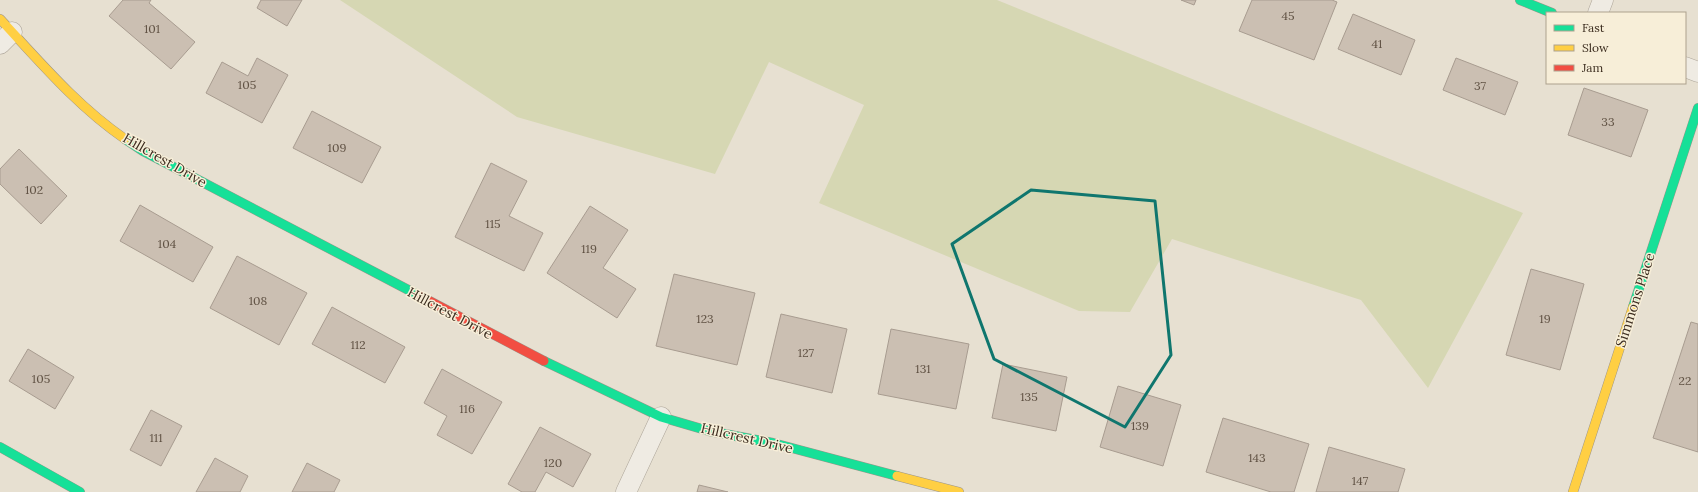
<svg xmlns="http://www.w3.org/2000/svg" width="1698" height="492" font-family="Lora,serif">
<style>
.green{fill:#d6d7b3}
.building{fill:#cbbfb2;stroke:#a89c90}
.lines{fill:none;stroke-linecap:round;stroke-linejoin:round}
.street-casing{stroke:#ada599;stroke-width:21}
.fast-casing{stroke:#9c958a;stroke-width:10}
.slow-casing{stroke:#9c958a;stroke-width:10}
.jam-casing{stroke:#9c958a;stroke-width:10}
.street{stroke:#efebe3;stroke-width:20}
.fast{stroke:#16e098;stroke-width:9}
.slow{stroke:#ffcf43;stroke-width:9}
.jam{stroke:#f24e42;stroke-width:9}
.marked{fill:none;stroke:#0f766e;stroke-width:3;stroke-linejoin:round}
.labels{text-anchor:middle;stroke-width:3;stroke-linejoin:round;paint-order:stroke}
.number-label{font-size:12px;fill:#605244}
.street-label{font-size:14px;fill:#3d2e20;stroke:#f7eed8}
</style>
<rect width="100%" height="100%" fill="#e7e0d1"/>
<polygon class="green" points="340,0 997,0 1523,213 1428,388 1361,300 1172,239 1130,312 1079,311 819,203 864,105 769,62 715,174 517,117"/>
<g class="building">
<polygon points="123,0 151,0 149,3 195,42 171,69 109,16"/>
<polygon points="261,0 302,0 287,26 257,8"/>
<polygon points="1181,0 1196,0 1194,5"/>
<polygon points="1252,0 1332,0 1337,2 1314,60 1239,31"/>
<polygon points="1353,14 1415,40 1401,75 1338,49"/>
<polygon points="257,58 288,75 262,123 206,93 222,62 248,76"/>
<polygon points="1456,58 1518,82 1505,115 1443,90"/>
<polygon points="1584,88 1648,110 1631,157 1568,135"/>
<polygon points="312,111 381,147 362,183 293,148"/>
<polygon points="19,149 67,196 41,224 0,184 0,169"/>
<polygon points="491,163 527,181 509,216 543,233 524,271 455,237"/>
<polygon points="140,205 213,247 193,282 120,241"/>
<polygon points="590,206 628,230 603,268 636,289 617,318 547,273"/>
<polygon points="237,256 307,293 279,345 210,308"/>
<polygon points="1531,269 1584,284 1560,370 1506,355"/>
<polygon points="674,274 755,293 737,365 656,346"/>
<polygon points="332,307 405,347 385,383 312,344"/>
<polygon points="781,314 847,329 832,393 766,377"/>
<polygon points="1691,322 1698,324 1698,452 1653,438"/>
<polygon points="891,329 969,344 956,409 878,394"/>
<polygon points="28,349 74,377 55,409 9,381"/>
<polygon points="1003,364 1067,377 1056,431 992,418"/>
<polygon points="442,369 502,402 472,454 437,435 447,416 424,403"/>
<polygon points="1118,386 1181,405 1163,466 1100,447"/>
<polygon points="151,410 182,426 161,466 130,450"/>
<polygon points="1223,418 1309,444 1294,492 1271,492 1206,472"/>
<polygon points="540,427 591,454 573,487 546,472 535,492 522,492 508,484"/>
<polygon points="1329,447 1405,469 1398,492 1316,492"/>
<polygon points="215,458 248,476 240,492 196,492"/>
<polygon points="307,463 340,480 334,492 292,492"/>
<polygon points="699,485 728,492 697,492"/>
</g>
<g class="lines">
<defs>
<g id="street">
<polyline points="1598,13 1603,0"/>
<polyline points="0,44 12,32"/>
<polyline points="1685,67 1698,72"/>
<polyline points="626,492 661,417"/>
</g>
<g id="fast">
<polyline points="1520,0 1552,13"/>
<polyline points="125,139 143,151 418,295"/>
<polyline points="1633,307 1698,108"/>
<polyline points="544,361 661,417 709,431 773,443 897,476"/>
<polyline points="0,447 80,492"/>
</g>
<g id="slow">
<path d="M 0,19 C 40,62 77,106 125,139"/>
<polyline points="897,476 959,492"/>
<polyline points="1573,492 1633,307"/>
</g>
<polyline id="jam" points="418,295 544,361"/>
</defs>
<use href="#street" class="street-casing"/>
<use href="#fast" class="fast-casing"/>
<use href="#slow" class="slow-casing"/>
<use href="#jam" class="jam-casing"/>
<use href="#street" class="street"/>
<use href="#fast" class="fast"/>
<use href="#slow" class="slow"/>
<use href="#jam" class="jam"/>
</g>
<path class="marked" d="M 1031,190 L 1155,201 L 1171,355 L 1125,427 L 994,359 L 952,244 Z"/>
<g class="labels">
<g class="number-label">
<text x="1288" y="20">45</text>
<text x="152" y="33">101</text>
<text x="1377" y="48">41</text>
<text x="247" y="89">105</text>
<text x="1480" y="90">37</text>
<text x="1608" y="126">33</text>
<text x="337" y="152">109</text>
<text x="34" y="194">102</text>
<text x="493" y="228">115</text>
<text x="167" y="248">104</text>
<text x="589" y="253">119</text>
<text x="258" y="305">108</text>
<text x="705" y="323">123</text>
<text x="1545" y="323">19</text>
<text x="358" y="349">112</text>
<text x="806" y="357">127</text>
<text x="923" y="373">131</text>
<text x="41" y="383">105</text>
<text x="1685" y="385">22</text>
<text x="1029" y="401">135</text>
<text x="467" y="413">116</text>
<text x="1140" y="430">139</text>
<text x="156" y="442">111</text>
<text x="1257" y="462">143</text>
<text x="553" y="467">120</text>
<text x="1360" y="485">147</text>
</g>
<g class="street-label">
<text transform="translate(165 160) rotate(30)" y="5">Hillcrest Drive</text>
<text transform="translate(1635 300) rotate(-72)" y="5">Simmons Place</text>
<text transform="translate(450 313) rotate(28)" y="5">Hillcrest Drive</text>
<text transform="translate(747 438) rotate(13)" y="5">Hillcrest Drive</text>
</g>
</g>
<rect x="1546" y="12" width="140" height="72" fill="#f7eed8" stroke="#ada18e"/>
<rect x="1554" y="25" width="20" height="6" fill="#16e098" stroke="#ada18e"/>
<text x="1582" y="32" font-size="12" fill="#3d2e20">Fast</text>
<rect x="1554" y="45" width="20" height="6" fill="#ffcf43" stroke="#ada18e"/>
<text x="1582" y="52" font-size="12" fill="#3d2e20">Slow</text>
<rect x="1554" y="65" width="20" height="6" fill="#f24e42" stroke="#ada18e"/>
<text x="1582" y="72" font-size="12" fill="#3d2e20">Jam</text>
</svg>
